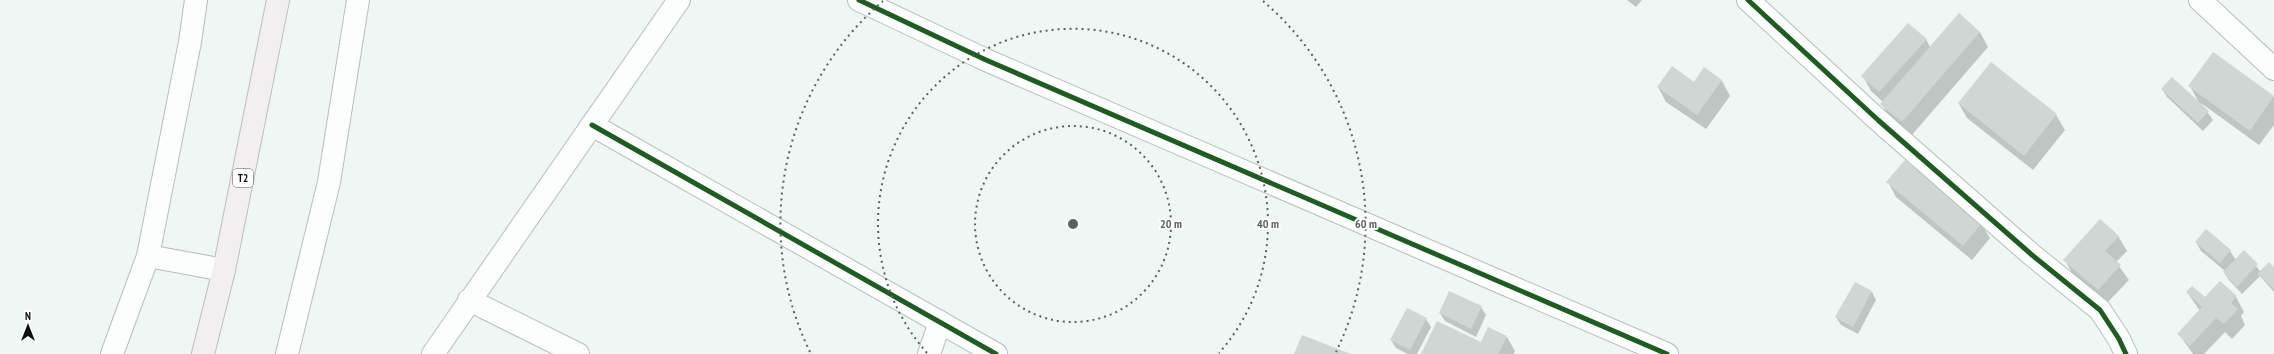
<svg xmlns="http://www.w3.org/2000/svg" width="2274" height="354" font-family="'PT Sans Narrow',sans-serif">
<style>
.shadow{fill:#0003}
.building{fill:#cfd6d3}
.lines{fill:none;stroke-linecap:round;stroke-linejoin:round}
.minor-casing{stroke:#b7bebb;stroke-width:24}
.highway-casing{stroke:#bfbdbd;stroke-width:24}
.minor{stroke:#fcfefd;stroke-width:22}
.highway{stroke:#f3eef0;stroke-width:22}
.cycleway-casing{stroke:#fff;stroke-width:8}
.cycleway{stroke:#1b5e20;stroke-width:5}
.ring{fill:none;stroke:#5a625f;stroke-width:2;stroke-dasharray:2 4}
.labels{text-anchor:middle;stroke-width:4;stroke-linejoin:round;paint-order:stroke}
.shield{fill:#fff;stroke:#545857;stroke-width:1}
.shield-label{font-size:11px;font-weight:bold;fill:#0b110f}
.centre{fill:#5a625f;stroke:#fff;stroke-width:2}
.ring-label{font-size:12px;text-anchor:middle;font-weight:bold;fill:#5a625f;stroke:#fff;stroke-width:4;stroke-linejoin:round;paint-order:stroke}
</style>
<rect width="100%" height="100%" fill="#eef7f3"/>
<g class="shadow">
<polygon points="1627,0 1642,0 1636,7"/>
<polygon points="1980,32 1988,47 1911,136 1890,119 1882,104 1883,102 1871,91 1863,76 1926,39 1930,47"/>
<polygon points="2214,53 2274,97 2274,125 2259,145 2201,103 2213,120 2203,131 2167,97 2162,89 2199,103 2190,86"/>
<polygon points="1705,69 1722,81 1730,96 1706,129 1666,102 1658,87 1694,83"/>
<polygon points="1959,104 2056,115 2065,130 2033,170 1967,118"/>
<polygon points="1888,182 1981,224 1990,238 1972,260 1896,197"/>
<polygon points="2206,231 2230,251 2236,260 2244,252 2261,272 2274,268 2274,292 2260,276 2242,294 2229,280 2224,272 2225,271 2201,251 2196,242"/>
<polygon points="2118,236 2127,251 2116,262 2129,280 2106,304 2073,275 2065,260"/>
<polygon points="1872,292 1876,300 1858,334 1841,325 1836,317"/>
<polygon points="2187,292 2205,298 2236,297 2244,312 2241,316 2245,325 2232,339 2225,332 2204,354 2193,354 2179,334 2200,311"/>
<polygon points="1481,307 1486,315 1476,337 1445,321 1440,313"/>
<polygon points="1426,319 1431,327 1417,354 1408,354 1396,348 1391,340"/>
<polygon points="1507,337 1515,351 1514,354 1422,354 1481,344"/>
</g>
<g class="building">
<polygon points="1959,13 1980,32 1902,122 1880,104"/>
<polygon points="1908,23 1927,39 1879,92 1861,76"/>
<polygon points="2213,52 2274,96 2250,131 2188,86"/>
<polygon points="1991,62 2057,114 2024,156 1958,103"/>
<polygon points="1672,66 1694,82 1704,67 1722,80 1697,115 1657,87"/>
<polygon points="2172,77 2209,111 2198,123 2161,89"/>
<polygon points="1905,160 1982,223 1963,246 1886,182"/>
<polygon points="2100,219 2119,236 2105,251 2121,265 2098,290 2063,260"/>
<polygon points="2206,229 2231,250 2220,263 2195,242"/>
<polygon points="2244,250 2258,264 2237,287 2223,272"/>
<polygon points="2269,262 2274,267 2274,289 2257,274"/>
<polygon points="2220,281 2237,296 2231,303 2238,309 2224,324 2216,318 2190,346 2177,334 2202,307 2186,292 2192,286 2205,297"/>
<polygon points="1855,282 1872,291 1853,327 1835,317"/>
<polygon points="1449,291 1482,306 1471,329 1439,313"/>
<polygon points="1407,308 1427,318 1410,350 1390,340"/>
<polygon points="1437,321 1481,342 1488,327 1507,336 1498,354 1421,354"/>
<polygon points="1302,335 1351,354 1294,354"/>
</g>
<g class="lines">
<defs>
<g id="minor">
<polyline points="859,0 986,60 1667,354"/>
<polyline points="1748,0 1878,120 2032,255 2100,310 2119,339 2126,354"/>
<polyline points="2200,0 2274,69"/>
<polyline points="592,125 996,354"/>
<polyline points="148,256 224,270"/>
<polyline points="469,300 578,354"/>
<polyline points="112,354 148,256 190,42 196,0"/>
<polyline points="287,354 329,182 358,0"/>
<polyline points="433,354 679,0"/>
<polyline points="929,354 940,322"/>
</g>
<polyline id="highway" points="203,354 224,270 278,0"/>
</defs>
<use href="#minor" class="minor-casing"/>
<use href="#highway" class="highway-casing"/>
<use href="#minor" class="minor"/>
<use href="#highway" class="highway"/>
<defs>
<g id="cycleway">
<polyline points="859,0 986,60 1667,354"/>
<polyline points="1748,0 1878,120 2032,255 2100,310 2119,339 2126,354"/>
<polyline points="592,125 996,354"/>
</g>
</defs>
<use href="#cycleway" class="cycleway-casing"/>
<use href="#cycleway" class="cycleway"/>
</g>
<g class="ring">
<circle cx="1073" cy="224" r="98"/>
<path d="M927 353A195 195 0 1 1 1219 353"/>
<path d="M810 352A293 293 0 0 1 883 1M1263 1A293 293 0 0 1 1336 352"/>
</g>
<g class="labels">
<rect class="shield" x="233" y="169" width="20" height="18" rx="3"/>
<g class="shield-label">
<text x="243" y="182">T2</text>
</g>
</g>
<circle cx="1073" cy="224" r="6" class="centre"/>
<g class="ring-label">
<text x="1171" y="228">20 m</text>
<text x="1268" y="228">40 m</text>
<text x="1366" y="228">60 m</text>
</g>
<g transform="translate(28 326)" stroke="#ffffff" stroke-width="3" paint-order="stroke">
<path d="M0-3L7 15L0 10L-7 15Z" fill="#0b110f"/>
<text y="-6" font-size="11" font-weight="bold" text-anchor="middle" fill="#0b110f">N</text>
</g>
</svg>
